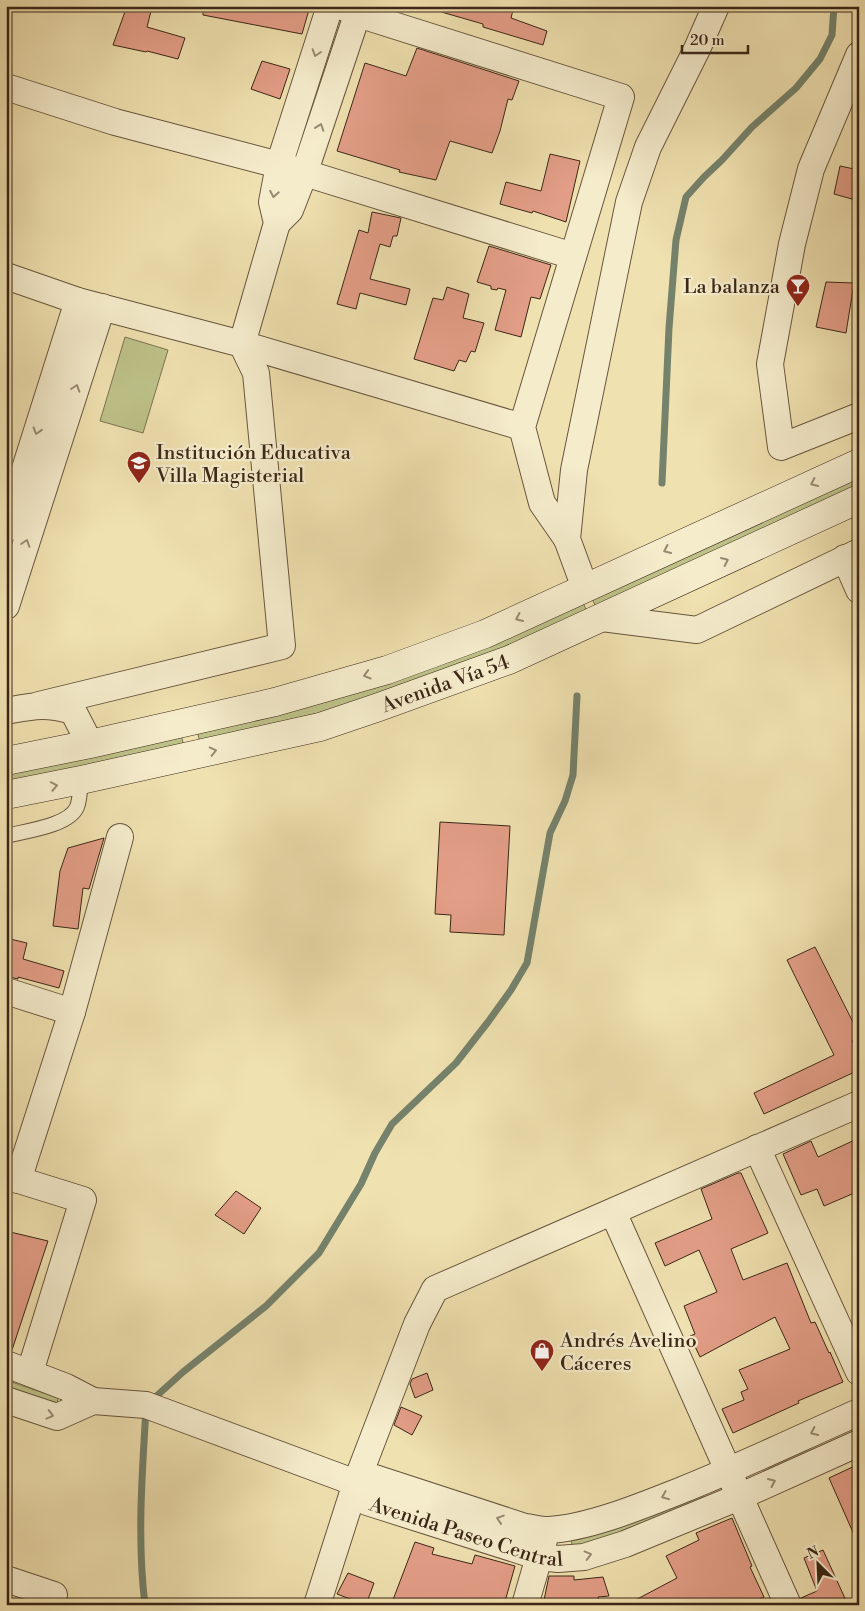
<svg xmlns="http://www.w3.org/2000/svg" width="865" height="1611" font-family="'Libre Bodoni',serif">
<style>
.green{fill:#bdc289;stroke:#7c7450}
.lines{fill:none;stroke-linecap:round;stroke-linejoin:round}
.stream{stroke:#75826c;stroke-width:7}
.building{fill:#e39e87;stroke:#3b2717}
.service-casing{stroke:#68563d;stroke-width:16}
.minor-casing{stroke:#68563d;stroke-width:28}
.secondary-casing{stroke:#3b2717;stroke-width:29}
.service{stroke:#f5eccc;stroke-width:14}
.minor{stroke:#f5eccc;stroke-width:26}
.secondary{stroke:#f5eccc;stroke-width:28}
.oneway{stroke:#988a72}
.labels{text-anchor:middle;stroke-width:4.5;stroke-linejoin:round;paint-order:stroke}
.poi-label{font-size:20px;fill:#3b2717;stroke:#f5eccc;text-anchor:start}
.street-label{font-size:20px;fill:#3b2717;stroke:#f5eccc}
</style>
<rect width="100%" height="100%" fill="#f0e1b0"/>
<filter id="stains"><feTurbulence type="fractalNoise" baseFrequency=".004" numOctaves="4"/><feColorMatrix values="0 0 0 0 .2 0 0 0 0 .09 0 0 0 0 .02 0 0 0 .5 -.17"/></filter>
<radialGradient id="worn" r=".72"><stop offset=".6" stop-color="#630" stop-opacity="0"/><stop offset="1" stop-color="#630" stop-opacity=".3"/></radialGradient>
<g class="green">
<polygon points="125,337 168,350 143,433 100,421"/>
<polygon points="859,474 859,487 596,608 591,596"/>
<polygon points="582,600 587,612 490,656 310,718 200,743 197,730"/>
<polygon points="181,734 184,747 6,783 6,771"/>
<polygon points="6,1380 58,1398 57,1405 6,1387"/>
<polygon points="702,1492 705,1500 616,1535 573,1548 570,1536"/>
</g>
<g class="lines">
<g class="stream">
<polyline points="662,483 669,328 676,240 686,197 704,177 722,160 752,127 796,88 820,59 832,35 834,6"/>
<polyline points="151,1401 183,1372 266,1306 319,1253 361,1184 375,1153 392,1124 456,1063 488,1022 511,990 527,963 550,833 565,801 573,775 577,696"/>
<path d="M 145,1605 C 137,1540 142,1475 146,1409"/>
</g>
</g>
<g class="building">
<polygon points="127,6 134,6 151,11 147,27 185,38 178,59 147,51 146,52 113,45"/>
<polygon points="203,6 310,6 302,34 203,15"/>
<polygon points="439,6 514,6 511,18 547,31 543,45 483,27 483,24 438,11"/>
<polygon points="417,48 519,81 512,100 508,99 500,131 492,153 450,141 436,180 399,172 400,170 337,151 365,63 406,76"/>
<polygon points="262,61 290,69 280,99 251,89"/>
<polygon points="550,154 580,161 566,222 533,211 532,213 500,204 506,182 541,191"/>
<polygon points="840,166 859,170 859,201 834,194"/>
<polygon points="372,212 401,218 397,236 393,236 390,247 380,244 370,279 410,289 406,305 360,293 356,309 337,304 359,230 368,233"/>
<polygon points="489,246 551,265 540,299 531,297 521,337 495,330 506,290 498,288 497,290 491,289 491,286 477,282"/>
<polygon points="826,282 854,283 846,333 816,327"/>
<polygon points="447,287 469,294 463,318 484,323 475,352 471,351 466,362 459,360 454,371 414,359 433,298 443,300"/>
<polygon points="440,822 510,826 504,935 450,932 451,915 435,914"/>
<polygon points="104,838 89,889 83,888 78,929 53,926 60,871 68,848"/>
<polygon points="6,938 27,943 23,959 64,971 59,988 18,977 18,979 6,976"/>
<polygon points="815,947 859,1034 859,1038 852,1041 859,1055 859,1070 764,1114 754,1093 834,1055 787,960"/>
<polygon points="859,1138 859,1191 824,1206 817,1189 801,1195 783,1154 811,1141 818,1157"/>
<polygon points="738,1173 741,1173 768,1233 731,1249 743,1280 787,1263 811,1323 815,1322 829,1353 830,1352 843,1382 798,1401 799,1403 733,1433 722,1409 744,1400 741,1392 748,1389 739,1370 790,1349 775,1317 700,1357 690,1336 695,1334 684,1306 717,1292 699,1250 665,1266 655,1243 712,1219 701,1189"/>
<polygon points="236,1191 261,1208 244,1234 215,1215"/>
<polygon points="6,1231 48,1241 12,1350 6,1349"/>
<polygon points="427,1373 433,1390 415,1398 410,1384 412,1379"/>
<polygon points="401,1407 422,1416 412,1435 394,1425"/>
<polygon points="859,1464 859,1546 829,1478"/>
<polygon points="732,1518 752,1566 750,1567 764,1597 748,1605 626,1605 677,1578 666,1556 699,1540 696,1533"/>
<polygon points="415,1542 434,1548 432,1554 472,1564 475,1555 515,1566 504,1605 391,1605"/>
<polygon points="823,1550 848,1605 803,1605 801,1598 817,1591 804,1558"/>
<polygon points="348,1573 374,1583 366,1605 337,1594"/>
<polygon points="549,1576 574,1576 574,1580 603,1577 609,1596 598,1597 600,1605 543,1605"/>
</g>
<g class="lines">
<defs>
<path id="service" d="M 6,836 C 25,831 69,826 77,807 C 80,800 80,788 81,780"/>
<g id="minor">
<polyline points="341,6 358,14 621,97 522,427 542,503 567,539"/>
<polyline points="859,55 811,169 792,244 770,364 781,447 859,416"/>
<polyline points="6,87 115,122 279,165 573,256"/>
<polyline points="277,223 290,210 304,174 360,6"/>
<polyline points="6,276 78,301 242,344 522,427"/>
<polyline points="6,529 78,301"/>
<polyline points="845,558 859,590"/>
<polyline points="585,588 567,539 574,470 629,202 648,147 697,49 716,6"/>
<polyline points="6,606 102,307"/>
<polyline points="602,618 697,630 859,552"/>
<polyline points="39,705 282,646 256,373 242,344 277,223 272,202 279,165 330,6"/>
<path d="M 6,711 C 34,706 44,703 73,711 L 90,744"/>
<polyline points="6,991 72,1012"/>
<polyline points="757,1148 859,1372"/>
<polyline points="6,1176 83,1200 30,1372"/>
<polyline points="18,1180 72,1012 120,837"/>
<polyline points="613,1212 788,1605"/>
<polyline points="6,1364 66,1387 93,1401 146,1405 356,1483"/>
<polyline points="6,1400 57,1417 93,1401"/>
<path id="s1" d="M 356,1483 L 367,1502 L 540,1557 L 558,1559 L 584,1557 L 625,1544 L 739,1497 L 859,1443"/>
<path d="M 356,1483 L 375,1478 L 525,1527 C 533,1528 541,1530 548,1530 C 589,1528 644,1505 682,1490 C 742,1466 800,1438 859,1412"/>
<polyline points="6,1579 54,1595"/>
<polyline points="317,1605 356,1483 417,1324 435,1289 859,1104"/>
<polyline points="525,1605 544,1540"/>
</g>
<g id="secondary">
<polyline points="6,761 90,744 275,702 387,670 485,634 859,463"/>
<path id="s2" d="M 6,795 L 81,780 L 320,727 L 379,707 L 509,660 L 859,499"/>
</g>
</defs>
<use href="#service" class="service-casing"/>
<use href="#minor" class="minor-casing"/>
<use href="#secondary" class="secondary-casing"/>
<use href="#service" class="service"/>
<use href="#minor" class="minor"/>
<use href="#secondary" class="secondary"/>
</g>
<defs><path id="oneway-chevron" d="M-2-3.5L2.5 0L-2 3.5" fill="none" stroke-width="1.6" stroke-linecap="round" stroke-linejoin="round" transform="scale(1.25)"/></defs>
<g class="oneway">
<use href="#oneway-chevron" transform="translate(316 53) rotate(108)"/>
<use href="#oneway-chevron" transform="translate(320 127) rotate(-71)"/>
<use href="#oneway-chevron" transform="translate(274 194) rotate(100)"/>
<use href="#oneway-chevron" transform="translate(76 388) rotate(-72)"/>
<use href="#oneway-chevron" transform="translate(37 431) rotate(107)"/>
<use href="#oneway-chevron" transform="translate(814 483) rotate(155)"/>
<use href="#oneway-chevron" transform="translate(26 543) rotate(-72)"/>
<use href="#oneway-chevron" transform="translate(667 550) rotate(155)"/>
<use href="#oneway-chevron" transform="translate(725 561) rotate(-25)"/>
<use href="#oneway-chevron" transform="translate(519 618) rotate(155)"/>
<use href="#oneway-chevron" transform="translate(367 675) rotate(164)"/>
<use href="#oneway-chevron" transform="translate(213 751) rotate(-13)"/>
<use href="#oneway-chevron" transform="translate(54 786) rotate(-11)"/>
<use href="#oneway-chevron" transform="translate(50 1415) rotate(15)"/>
<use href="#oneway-chevron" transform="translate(814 1432) rotate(155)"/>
<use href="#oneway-chevron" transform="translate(772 1482) rotate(-24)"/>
<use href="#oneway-chevron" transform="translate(665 1496) rotate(158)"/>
<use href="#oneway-chevron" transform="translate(500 1519) rotate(-162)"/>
<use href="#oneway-chevron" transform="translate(588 1555) rotate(-15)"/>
</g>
<defs>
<symbol id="bar-pin" viewBox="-11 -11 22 30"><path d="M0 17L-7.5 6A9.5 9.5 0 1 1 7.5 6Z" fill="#8f2418" stroke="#f5eccc"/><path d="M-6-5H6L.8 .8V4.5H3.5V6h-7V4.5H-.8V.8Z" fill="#fff"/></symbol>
<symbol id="school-pin" viewBox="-11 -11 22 30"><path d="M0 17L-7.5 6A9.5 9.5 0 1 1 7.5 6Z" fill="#8f2418" stroke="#f5eccc"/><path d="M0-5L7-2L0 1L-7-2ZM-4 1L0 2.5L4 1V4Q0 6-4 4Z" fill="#fff"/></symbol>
<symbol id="shop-pin" viewBox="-11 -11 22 30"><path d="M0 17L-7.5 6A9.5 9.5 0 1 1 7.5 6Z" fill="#8f2418" stroke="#f5eccc"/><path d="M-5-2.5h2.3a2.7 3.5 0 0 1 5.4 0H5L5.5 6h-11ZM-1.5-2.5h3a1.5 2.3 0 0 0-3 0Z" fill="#fff"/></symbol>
</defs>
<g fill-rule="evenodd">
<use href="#bar-pin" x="784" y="272" width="28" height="38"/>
<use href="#school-pin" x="125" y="449" width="28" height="38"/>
<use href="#shop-pin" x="528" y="1337" width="28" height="38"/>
</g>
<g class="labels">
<g class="poi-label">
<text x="780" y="293" text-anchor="end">La balanza</text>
<text x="156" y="459">Institución Educativa<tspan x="156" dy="23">Villa Magisterial</tspan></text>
<text x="560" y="1347">Andrés Avelino<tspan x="560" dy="23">Cáceres</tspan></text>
</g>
<g class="street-label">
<text dy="7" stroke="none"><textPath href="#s2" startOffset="454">Avenida Vía 54</textPath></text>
<text dy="7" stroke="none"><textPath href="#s1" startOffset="126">Avenida Paseo Central</textPath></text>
</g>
</g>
<rect width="865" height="1611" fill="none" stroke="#f0e1b0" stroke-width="25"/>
<rect x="8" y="8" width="850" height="1596" fill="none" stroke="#3b2717" stroke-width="2.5"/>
<rect x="12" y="12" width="840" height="1586" fill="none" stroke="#3b2717"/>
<g transform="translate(818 1564) rotate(336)" stroke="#f5eccc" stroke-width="4" paint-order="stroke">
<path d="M0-4L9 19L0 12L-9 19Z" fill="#3b2717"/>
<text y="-8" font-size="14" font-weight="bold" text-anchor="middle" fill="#3b2717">N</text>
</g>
<path d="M682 45v8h66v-8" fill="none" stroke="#3b2717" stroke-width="2.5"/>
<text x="690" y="45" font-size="15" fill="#3b2717" stroke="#f5eccc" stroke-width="4" paint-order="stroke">20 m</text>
<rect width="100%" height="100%" filter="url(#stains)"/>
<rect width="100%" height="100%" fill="url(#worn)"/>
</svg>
